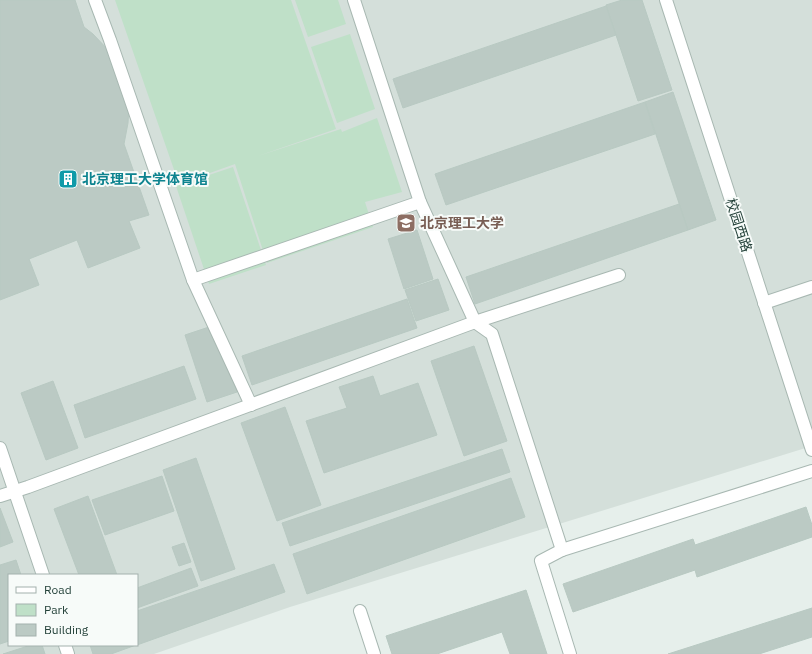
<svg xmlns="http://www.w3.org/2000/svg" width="812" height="654" font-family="'IBM Plex Sans','Noto Sans SC',sans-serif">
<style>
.built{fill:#d4dfda;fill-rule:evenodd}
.green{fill:#bfe0c8}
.building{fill:#bbcac4;stroke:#b8c9c2}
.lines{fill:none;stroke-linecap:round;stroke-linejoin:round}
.street-casing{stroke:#a8b8b2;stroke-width:14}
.street{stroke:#fff;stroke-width:12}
.labels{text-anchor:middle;stroke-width:4;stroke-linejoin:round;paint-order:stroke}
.culture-label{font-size:14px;font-weight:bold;fill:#0d838f;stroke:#f7fbf9;text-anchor:start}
.education-label{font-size:14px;font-weight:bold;fill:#785e54;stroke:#f7fbf9;text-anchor:start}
.street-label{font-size:14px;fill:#24423a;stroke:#f7fbf9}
</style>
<rect width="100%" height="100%" fill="#e6efeb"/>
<path class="built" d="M 0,0 L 812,0 L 812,446 L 290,607 L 154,654 L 0,654 ZM 9,575 L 137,575 L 137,645 L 9,645 Z"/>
<g class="green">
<polygon points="115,0 291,0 336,129 258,156 341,129 342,132 377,118 402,192 365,202 373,227 267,263 235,164 179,184"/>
<polygon points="295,0 338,0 346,24 308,37"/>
<polygon points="350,34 375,109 337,123 311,47"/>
<polygon points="233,167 266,265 209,284 176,186"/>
</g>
<g class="building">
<polygon points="0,0 75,0 84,27 93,34 111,53 129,104 128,123 124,144 149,215 129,221 140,248 88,268 77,240 29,259 39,285 0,300"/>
<polygon points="622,0 642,0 672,90 638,101 606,5"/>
<polygon points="606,6 616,35 403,108 393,79"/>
<polygon points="673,92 716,220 688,230 645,102"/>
<polygon points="645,102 655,134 446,205 435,174"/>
<polygon points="679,204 688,230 475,304 466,277"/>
<polygon points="417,230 433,279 404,289 388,239"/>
<polygon points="438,279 449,310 416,321 405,290"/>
<polygon points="407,299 417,328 252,385 242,356"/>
<polygon points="215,325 237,392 207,402 185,335"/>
<polygon points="474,346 507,441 464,456 431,361"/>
<polygon points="184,366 196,399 85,438 74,405"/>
<polygon points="373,376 380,396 418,383 437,435 324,473 306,421 347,408 339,387"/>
<polygon points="53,381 78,448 46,460 21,393"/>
<polygon points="285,407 321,505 277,521 241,423"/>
<polygon points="502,449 510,472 290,546 282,523"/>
<polygon points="196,458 235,569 201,581 163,470"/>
<polygon points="162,476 174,511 105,535 92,500"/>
<polygon points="511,478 525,517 307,594 293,554"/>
<polygon points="88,496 117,575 79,575 54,509"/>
<polygon points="806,507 812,525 812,537 697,577 695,570 573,612 563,584 693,539 695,545"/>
<polygon points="0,508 13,542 0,547"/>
<polygon points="184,543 191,562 179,566 172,547"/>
<polygon points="16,560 21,575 9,575 9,641 0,644 0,565"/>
<polygon points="274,564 285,592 137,645 137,611"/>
<polygon points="191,568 198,586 137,608 137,588"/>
<polygon points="526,590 547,654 510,654 502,632 437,654 392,654 386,636"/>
<polygon points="812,608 812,637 759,654 668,654"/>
<polygon points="31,645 42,645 45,654 3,654"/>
<polygon points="90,645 136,645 111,654 93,654"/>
</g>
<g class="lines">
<defs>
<g id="street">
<polyline points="95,0 110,40 193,280 251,405"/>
<polyline points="666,0 812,450"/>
<polyline points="420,202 475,322 492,334 562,550 812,471"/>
<polyline points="193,280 420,202 354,0"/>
<polyline points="764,303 812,287"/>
<polyline points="0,448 43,575"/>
<polyline points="0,496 28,487 475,322 619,275"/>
<polyline points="562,550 541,561 570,654"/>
<polyline points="360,611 374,654"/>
<polyline points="65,645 68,654"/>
</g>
</defs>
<use href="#street" class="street-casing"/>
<use href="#street" class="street"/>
</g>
<defs>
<symbol id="building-square" viewBox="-11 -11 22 22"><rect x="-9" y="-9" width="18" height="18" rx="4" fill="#0f9aa8" stroke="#f7fbf9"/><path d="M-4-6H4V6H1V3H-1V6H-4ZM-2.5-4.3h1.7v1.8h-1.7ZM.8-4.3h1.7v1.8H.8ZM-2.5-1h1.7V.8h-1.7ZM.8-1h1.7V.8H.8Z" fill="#fff"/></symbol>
<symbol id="university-square" viewBox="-11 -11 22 22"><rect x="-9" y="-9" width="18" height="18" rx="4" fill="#8d6e63" stroke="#f7fbf9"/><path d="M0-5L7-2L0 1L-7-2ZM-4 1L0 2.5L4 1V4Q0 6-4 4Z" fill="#fff"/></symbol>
</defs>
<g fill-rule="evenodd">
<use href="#building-square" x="57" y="168" width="22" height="22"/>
<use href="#university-square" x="395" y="212" width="22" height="22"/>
</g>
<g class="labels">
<g class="culture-label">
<text x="82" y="184">北京理工大学体育馆</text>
</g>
<g class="education-label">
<text x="420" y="228">北京理工大学</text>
</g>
<g class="street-label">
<text transform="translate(739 225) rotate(72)" y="5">校园西路</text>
</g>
</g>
<rect x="8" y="574" width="130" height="72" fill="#f7fbf9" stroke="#a3b1ad"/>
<rect x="16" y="587" width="20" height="6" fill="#ffffff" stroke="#a3b1ad"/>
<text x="44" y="594" font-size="12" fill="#24423a">Road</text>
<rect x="16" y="604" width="20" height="12" fill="#bfe0c8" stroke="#a3b1ad"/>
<text x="44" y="614" font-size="12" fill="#24423a">Park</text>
<rect x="16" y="624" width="20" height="12" fill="#bbcac4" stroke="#a3b1ad"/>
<text x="44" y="634" font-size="12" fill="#24423a">Building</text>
</svg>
